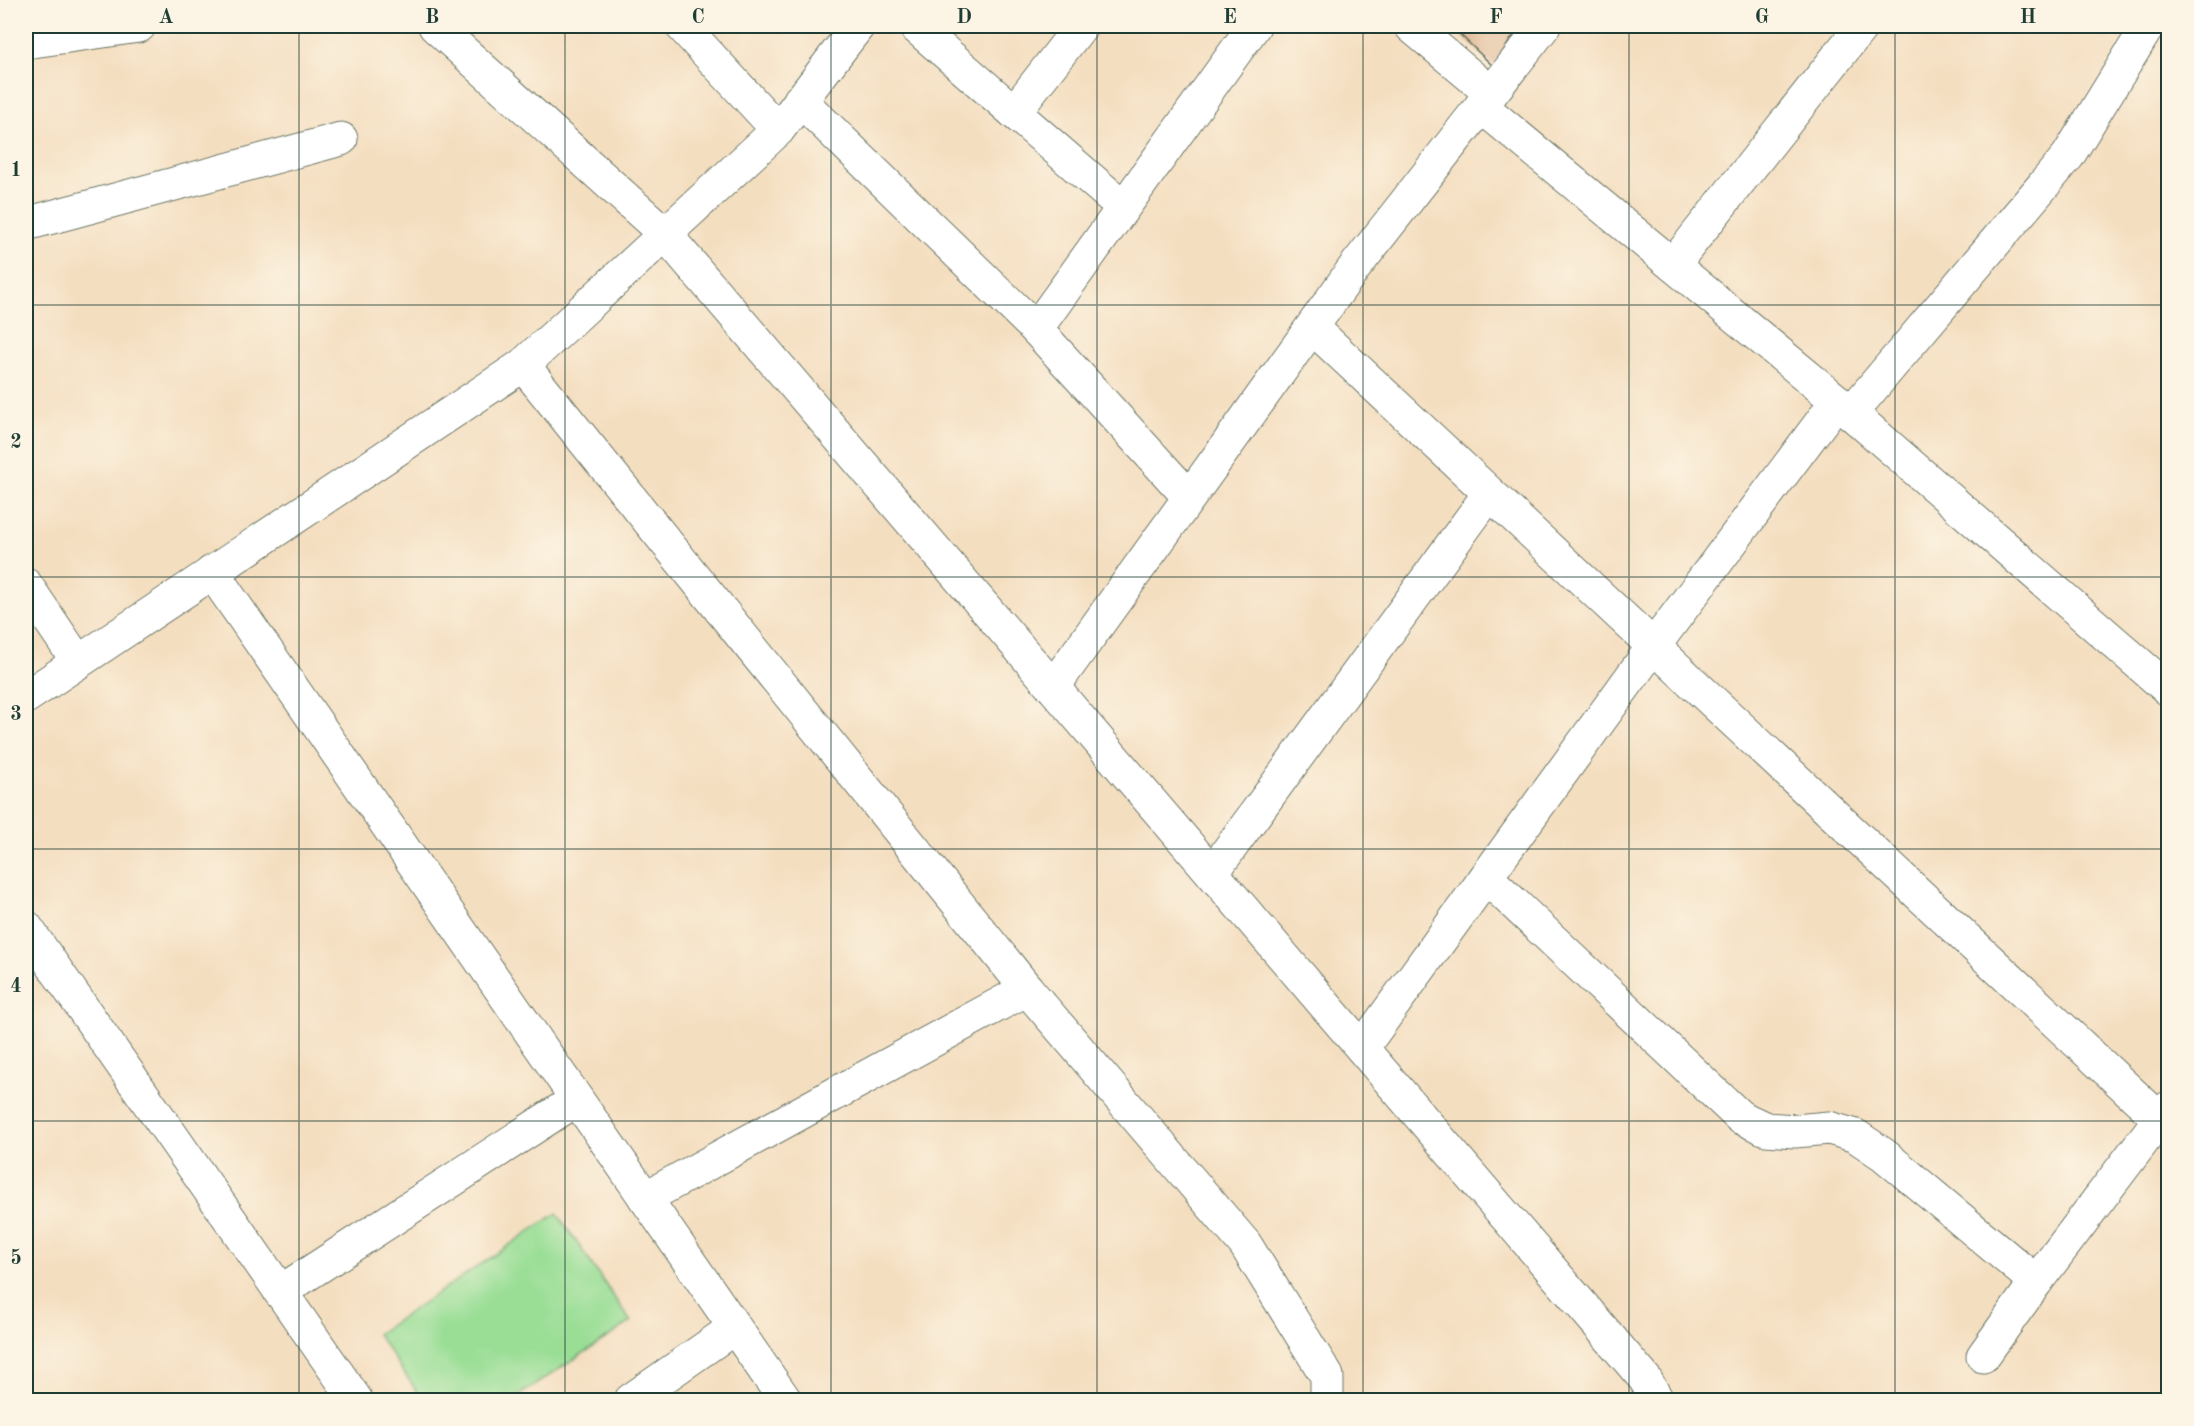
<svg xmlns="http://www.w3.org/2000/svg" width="2194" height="1426" font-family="'Old Standard TT',serif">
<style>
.green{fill:#9ade96;stroke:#5c8e65;stroke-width:1.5}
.building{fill:#d5a276}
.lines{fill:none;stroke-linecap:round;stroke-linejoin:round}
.street-casing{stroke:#6a7565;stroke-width:35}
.street{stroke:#fff;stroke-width:33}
.grid{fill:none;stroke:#1f3d34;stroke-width:1.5;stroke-opacity:0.55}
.neatline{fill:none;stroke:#1f3d34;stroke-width:2}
.grid-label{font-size:20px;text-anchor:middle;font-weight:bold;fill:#1f3d34}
</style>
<rect width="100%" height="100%" fill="#fcf5e5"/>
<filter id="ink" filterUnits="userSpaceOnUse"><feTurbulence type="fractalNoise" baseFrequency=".0167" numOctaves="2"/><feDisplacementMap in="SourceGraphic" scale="12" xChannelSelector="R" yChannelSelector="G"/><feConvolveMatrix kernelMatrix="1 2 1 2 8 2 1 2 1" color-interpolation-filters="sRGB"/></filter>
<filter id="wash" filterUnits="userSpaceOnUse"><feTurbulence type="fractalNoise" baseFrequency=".008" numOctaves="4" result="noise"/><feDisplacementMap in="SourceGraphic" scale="24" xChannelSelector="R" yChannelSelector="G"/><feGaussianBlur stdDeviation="1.35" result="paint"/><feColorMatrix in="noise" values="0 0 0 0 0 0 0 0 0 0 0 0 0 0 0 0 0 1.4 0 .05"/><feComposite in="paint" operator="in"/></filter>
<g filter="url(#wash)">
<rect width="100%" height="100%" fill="#f4dec0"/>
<polygon class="green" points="557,1213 631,1322 512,1400 423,1400 377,1334"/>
<g id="blocks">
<polygon class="building" points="1451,26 1520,26 1493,66"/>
</g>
</g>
<g filter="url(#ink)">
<use href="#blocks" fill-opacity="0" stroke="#6a7565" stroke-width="1.5"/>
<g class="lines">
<defs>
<g id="street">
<polyline points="435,26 665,234 1645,1379 1657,1400"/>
<polyline points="682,26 778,130"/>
<polyline points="915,26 1123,207"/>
<polyline points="1411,26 1491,93"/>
<polyline points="26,42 139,26"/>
<polyline points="800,100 1036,329 1189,497"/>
<polyline points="1481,106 1837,401 2168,689"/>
<polyline points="1014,112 1081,26"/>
<polyline points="26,224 341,139"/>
<polyline points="1673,265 1862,26"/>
<polyline points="1313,328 2168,1127"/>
<polyline points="1036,329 1254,26"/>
<polyline points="523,365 1027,989 1245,1244 1327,1376 1327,1400"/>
<polyline points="1851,413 2068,156 2148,26"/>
<polyline points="212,572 785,1400"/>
<polyline points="26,585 78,662"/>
<polyline points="1053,687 1355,267 1544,26"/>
<polyline points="26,697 523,365 778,130 858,26"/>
<polyline points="1212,873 1489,494"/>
<polyline points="1486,877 1740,1117 1766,1129 1795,1131 1829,1128 1856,1136 1884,1155 2036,1282"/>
<polyline points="26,927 356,1400"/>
<polyline points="1362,1048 1653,647 1837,401"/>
<polyline points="645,1198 1027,989"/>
<polyline points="280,1292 576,1100"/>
<polyline points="1983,1356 2036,1282 2168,1108"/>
<polyline points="631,1400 734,1328"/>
</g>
</defs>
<use href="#street" class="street-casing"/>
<use href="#street" class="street"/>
</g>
</g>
<path class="grid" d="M 299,26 L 299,1400M 565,26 L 565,1400M 831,26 L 831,1400M 1097,26 L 1097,1400M 1363,26 L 1363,1400M 1629,26 L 1629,1400M 1895,26 L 1895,1400M 26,305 L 2168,305M 26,577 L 2168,577M 26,849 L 2168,849M 26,1121 L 2168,1121"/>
<rect width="2194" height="1426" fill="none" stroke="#fcf5e5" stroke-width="66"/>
<rect x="33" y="33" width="2128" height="1360" class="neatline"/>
<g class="grid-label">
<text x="166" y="23">A</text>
<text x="432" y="23">B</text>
<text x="698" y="23">C</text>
<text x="964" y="23">D</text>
<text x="1230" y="23">E</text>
<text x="1496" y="23">F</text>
<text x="1762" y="23">G</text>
<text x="2028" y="23">H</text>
<text x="16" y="176">1</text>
<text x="16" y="448">2</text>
<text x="16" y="720">3</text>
<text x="16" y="992">4</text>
<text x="16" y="1264">5</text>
</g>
</svg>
